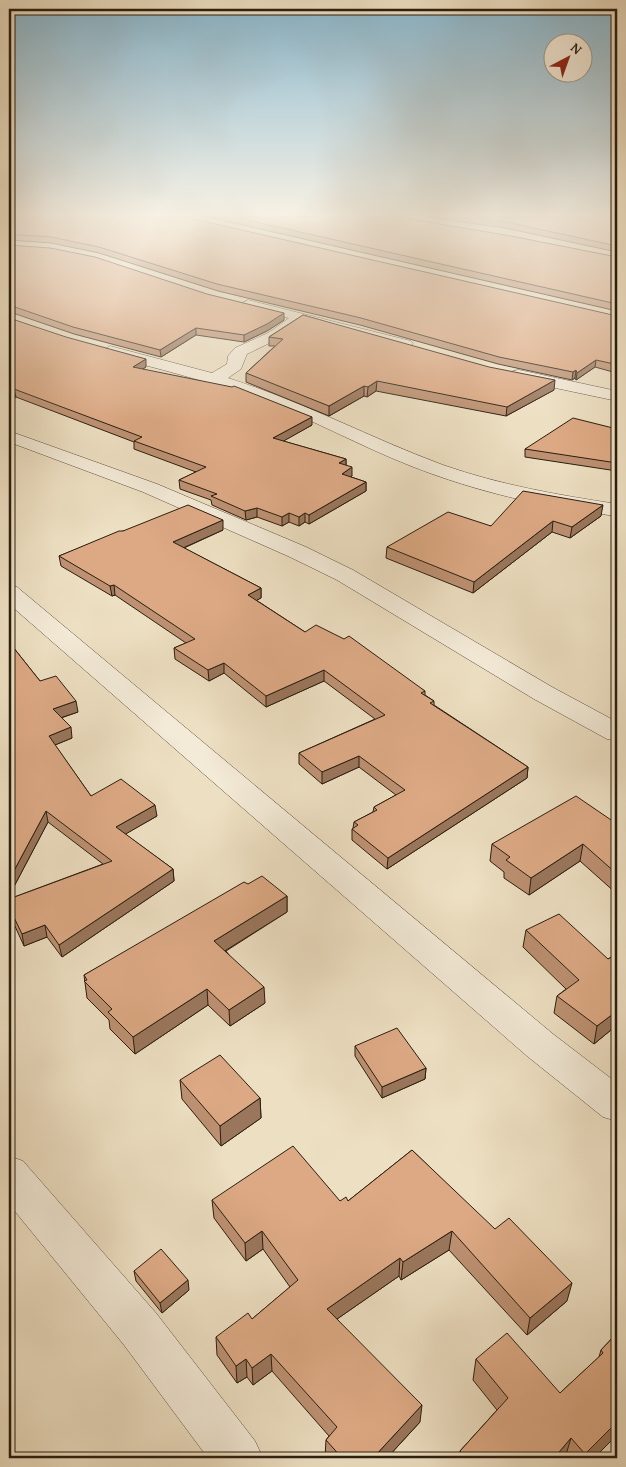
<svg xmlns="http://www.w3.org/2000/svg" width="626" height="1467" font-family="'Gentium Book Plus',serif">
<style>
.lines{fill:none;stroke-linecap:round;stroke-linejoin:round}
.minor-casing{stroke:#5b4e3c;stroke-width:1}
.minor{fill:#f3ead7;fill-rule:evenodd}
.wall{fill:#bd9172;stroke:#2a1e0f}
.shaded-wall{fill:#9a765c;stroke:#2a1e0f}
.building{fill:#dca984;stroke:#2a1e0f}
</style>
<rect width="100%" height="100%" fill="#eddfc2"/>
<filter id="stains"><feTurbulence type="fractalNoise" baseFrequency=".004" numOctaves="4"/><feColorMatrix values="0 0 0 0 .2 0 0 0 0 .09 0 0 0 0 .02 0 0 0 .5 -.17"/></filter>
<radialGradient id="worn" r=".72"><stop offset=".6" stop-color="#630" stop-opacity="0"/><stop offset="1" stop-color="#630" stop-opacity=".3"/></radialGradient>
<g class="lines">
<defs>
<g id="minor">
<path d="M 248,300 L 411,341 L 413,344 L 405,349 L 304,322 L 278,339 L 247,354 L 241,369 L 228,378 C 302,401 370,438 443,465 C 500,485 558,495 617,504 L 617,516 C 547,508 477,492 411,466 C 360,446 312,419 261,400 C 210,381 157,369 104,354 L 102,351 L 110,346 L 212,373 L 227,364 L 228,356 L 235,348 L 268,333 L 289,318 L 243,307 L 241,304 Z"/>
<polygon points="519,370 617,391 617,401 513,379 511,375 513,371"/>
<polygon points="9,431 157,484 306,547 353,570 552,687 617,722 617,741 607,739 534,699 337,580 290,557 143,492 9,442"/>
<polygon points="9,585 17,587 553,1034 617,1083 617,1121 603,1117 527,1056 9,604"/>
<polygon points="9,1156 23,1161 156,1313 255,1441 263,1458 208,1458 124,1345 9,1204"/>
</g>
</defs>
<use href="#minor" class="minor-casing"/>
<use href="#minor" class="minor"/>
</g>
<g class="wall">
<polygon points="9,217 617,316 617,370 613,372 595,367 576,380 575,378 572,380 498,364 360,325 218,291 99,253 51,243 9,240"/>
<polygon points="208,217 398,217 617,257 617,311"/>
<polygon points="426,217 617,217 617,252 505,228"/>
<polygon points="9,245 284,320 267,331 244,342 196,335 161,357 74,334 10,312 9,313"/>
<polygon points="303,315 554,390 506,416 376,391 367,397 364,396 329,416 246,382 246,373 275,346 269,346 269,337"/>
<polygon points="9,318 146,367 142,369 312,425 283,441 346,459 346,465 352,476 351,477 366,482 366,491 309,524 305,522 299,526 289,522 282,526 257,517 246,520 212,505 211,500 180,489 179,480 196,472 134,449 134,442 16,397 9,400"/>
<polygon points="617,429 617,471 525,457 525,449"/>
<polygon points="601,516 570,538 552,532 473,593 386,558 387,547 491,526"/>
<polygon points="223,530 184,548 261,588 261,598 256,600 305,632 425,691 425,695 434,701 434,705 528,767 527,778 387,869 352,840 352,829 353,828 354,822 373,812 374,807 396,795 359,767 322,784 299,764 299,753 375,719 324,681 266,707 224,673 209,681 175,659 174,648 186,643 115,595 112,596 61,566 59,556 123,531"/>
<polygon points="9,642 40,681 78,712 61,718 72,738 55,745 91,796 157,816 125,834 173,869 174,881 62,957 47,937 24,946 9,913 9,899 103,864 48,822 9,896"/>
<polygon points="617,824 617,894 580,861 529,895 504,878 504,872 490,861 492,844"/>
<polygon points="248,884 287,896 287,912 226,951 265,1003 230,1026 208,1005 135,1054 110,1029 109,1020 87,998 84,975"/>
<polygon points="526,930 608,959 617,954 617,1025 594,1044 554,1013 557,996 566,989 523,947"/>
<polygon points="355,1046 426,1068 425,1079 382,1098 355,1056"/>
<polygon points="180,1080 260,1098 261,1118 221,1146 182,1099"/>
<polygon points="412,1150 567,1301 527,1335 449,1250 401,1280 399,1276 337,1319 420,1422 387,1458 326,1458 325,1457 326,1440 329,1436 272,1371 253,1385 247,1377 237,1383 217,1355 216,1337 252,1319 290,1287 263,1249 246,1261 214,1218 212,1200 348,1201"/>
<polygon points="134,1271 189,1290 162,1313 136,1281"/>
<polygon points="617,1333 617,1438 616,1436 594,1458 458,1458 460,1451 497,1410 473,1380 476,1359 560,1393 599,1357 601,1350"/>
</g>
<g class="shaded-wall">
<polygon points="284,313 284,320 267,331 244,342 244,335"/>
<polygon points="196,328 196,335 161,357 160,350"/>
<polygon points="146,359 146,367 133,375 133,367"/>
<polygon points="596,360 595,367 576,380 577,373"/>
<polygon points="617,363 617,370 613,372 614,364"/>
<polygon points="576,370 575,378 572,380 573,372"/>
<polygon points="555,380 554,390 506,416 507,407"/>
<polygon points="377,381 376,391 367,397 368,387"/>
<polygon points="364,386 364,396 329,416 329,406"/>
<polygon points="14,389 16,397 9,400 9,391"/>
<polygon points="312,417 312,425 273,447 273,438"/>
<polygon points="346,459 346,468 339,463"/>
<polygon points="352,467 352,476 342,482 342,474"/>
<polygon points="366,482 366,491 309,524 309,515"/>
<polygon points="603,505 601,516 570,538 572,527"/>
<polygon points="257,508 257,517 246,520 245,511"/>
<polygon points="289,513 289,522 282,526 282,517"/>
<polygon points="305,513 305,522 299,526 299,517"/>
<polygon points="223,520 223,530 174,552 173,542"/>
<polygon points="553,521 552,532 473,593 474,582"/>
<polygon points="114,585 115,595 112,596 110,586"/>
<polygon points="261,588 261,598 248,605 248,595"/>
<polygon points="224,663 224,673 209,681 208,670"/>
<polygon points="324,670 324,681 266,707 266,696"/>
<polygon points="76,701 78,712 54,720 53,709"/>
<polygon points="71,727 72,738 50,747 49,736"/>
<polygon points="359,756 359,767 322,784 322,772"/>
<polygon points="528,767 527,778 387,869 388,858"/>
<polygon points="155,805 157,816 117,839 116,827"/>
<polygon points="46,811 48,822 9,896 9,880"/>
<polygon points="583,844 580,861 529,895 531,878"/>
<polygon points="173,869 174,881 62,957 59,945"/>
<polygon points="287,896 287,912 215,957 214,941"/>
<polygon points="45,925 47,937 24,946 22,934"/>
<polygon points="264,987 265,1003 230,1026 229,1010"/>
<polygon points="207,989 208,1005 135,1054 133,1037"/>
<polygon points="617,1011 617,1025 594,1044 597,1026"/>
<polygon points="426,1068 425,1079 382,1098 382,1087"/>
<polygon points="260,1098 261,1118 221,1146 220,1126"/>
<polygon points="262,1231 263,1249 246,1261 245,1243"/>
<polygon points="452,1231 449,1250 401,1280 403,1262"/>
<polygon points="400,1258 399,1276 327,1326 327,1309"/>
<polygon points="188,1280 189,1290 162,1313 160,1303"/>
<polygon points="572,1283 567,1301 527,1335 530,1318"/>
<polygon points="271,1354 272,1371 253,1385 252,1368"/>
<polygon points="246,1359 247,1377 237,1383 236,1366"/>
<polygon points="422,1405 420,1422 387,1458 373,1458"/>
<polygon points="617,1422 617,1432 616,1436 594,1458 584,1458 585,1454"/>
<polygon points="571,1438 565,1458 554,1458"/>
</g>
<g class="building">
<polygon points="9,217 185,217 617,316 617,337 616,337 617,338 617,363 614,364 596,360 577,373 576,370 573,372 499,357 361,318 217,284 99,247 51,237 9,234"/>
<polygon points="234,217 398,217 511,236 617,257 617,304"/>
<polygon points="470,217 617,217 617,246 506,222"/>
<polygon points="9,245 50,248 95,257 207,294 284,313 267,324 244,335 196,328 160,350 73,327 9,305"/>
<polygon points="303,315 489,367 555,380 507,407 377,381 368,387 364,386 329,406 246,373 283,339 269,337"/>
<polygon points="9,318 66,337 146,359 133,367 232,387 234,386 312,417 273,438 346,459 339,463 352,467 342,474 366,482 309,515 305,513 299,517 289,513 282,517 257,508 245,511 211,496 217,494 179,480 206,467 134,441 142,437 14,389 9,391"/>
<polygon points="573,418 617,429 617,463 525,449"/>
<polygon points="523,491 603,505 572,527 553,521 474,582 387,547 448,512 491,526"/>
<polygon points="188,505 223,520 173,542 261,588 248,595 305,632 316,625 344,639 349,636 425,691 421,693 434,701 430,703 528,767 388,858 352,829 358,825 354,822 377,810 374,807 405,790 359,756 322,772 299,753 385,715 324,670 266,696 224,663 208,670 174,648 195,639 114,585 110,586 59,556 119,531 123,531"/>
<polygon points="9,642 40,681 56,676 76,701 53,709 71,727 49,736 91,796 121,779 155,805 116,827 173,869 59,945 45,925 22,934 9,907 9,899 112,861 46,811 9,880"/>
<polygon points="576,796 617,824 617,874 583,844 531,878 506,860 510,857 492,844"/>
<polygon points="262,876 287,896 214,941 264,987 229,1010 207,989 133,1037 108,1012 112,1009 84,981 87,980 84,975 244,882 248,884"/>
<polygon points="559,914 608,959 617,954 617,1011 597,1026 557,996 579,980 526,930"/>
<polygon points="397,1028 426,1068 382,1087 355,1046"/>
<polygon points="220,1055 260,1098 220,1126 180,1080"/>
<polygon points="293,1146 340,1201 346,1197 348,1201 412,1150 495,1229 509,1218 572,1283 530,1318 452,1231 403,1262 400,1258 327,1309 422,1405 373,1458 342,1458 326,1440 337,1427 271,1354 252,1368 246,1359 236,1366 216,1337 248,1313 252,1319 298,1280 262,1231 245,1243 212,1200"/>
<polygon points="161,1249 188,1280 160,1303 134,1271"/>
<polygon points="507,1333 560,1393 603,1353 601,1350 617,1333 617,1422 585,1454 571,1438 554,1458 466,1458 460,1451 508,1398 476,1359"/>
</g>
<linearGradient id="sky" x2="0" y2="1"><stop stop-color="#89b8d0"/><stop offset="0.51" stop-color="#f7f1e4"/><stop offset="1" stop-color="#f7f1e4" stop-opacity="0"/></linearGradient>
<rect width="626" height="422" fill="url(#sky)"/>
<rect width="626" height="1467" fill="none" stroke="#eddfc2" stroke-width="30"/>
<rect x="10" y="10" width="606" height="1447" fill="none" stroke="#2a1e0f" stroke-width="2.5"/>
<rect x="15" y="15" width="596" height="1437" fill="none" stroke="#2a1e0f"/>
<g transform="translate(568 58) rotate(41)"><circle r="24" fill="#f3ead7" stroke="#a39887"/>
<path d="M0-4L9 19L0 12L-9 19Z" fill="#8f2418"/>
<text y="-8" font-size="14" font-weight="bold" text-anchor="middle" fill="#2a1e0f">N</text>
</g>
<rect width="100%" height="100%" filter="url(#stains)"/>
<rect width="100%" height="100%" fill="url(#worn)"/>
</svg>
